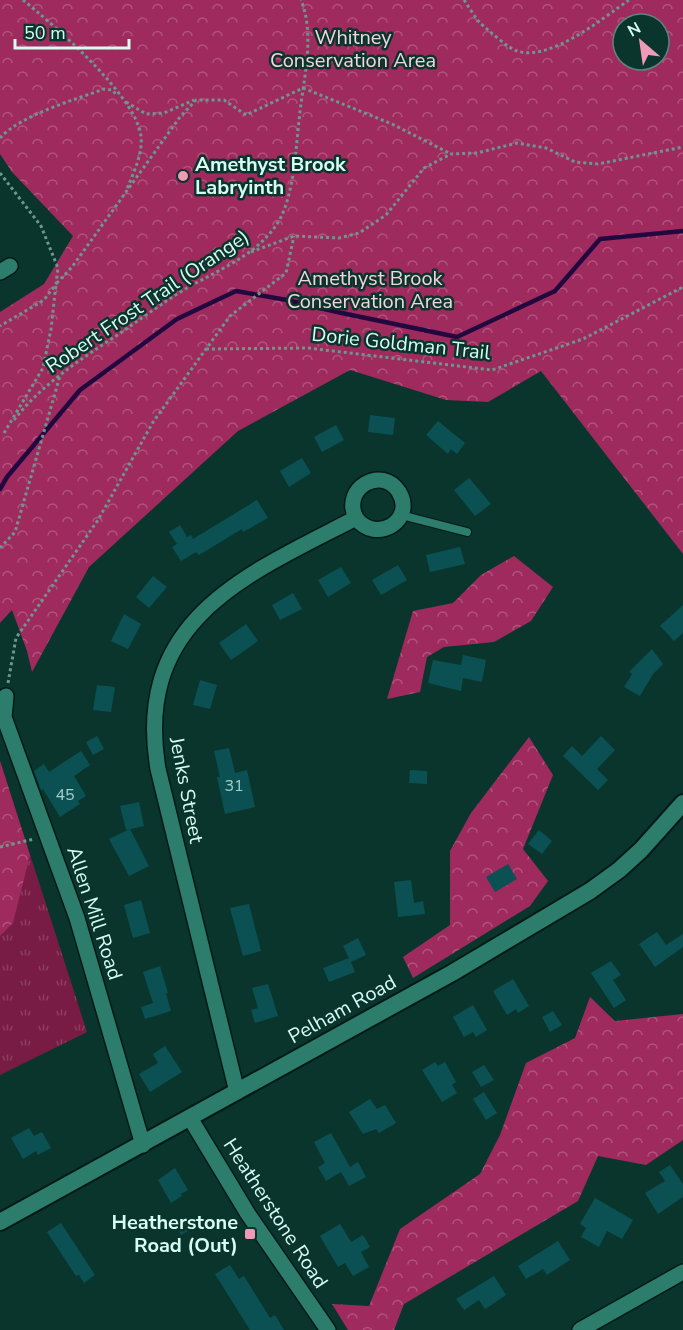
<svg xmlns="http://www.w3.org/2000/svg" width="683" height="1330" font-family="'Nunito Sans',sans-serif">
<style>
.grass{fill:url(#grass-tufts)}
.forest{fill:url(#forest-crowns);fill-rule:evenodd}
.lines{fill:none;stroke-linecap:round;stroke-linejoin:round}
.stream{stroke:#210940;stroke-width:4.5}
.building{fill:#0b5153}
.service-casing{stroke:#031a16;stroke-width:10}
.minor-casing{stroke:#031a16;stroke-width:18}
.secondary-casing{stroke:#031a16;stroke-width:20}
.path{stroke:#6d968d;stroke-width:3;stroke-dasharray:3 3;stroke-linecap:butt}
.service{stroke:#2d7d6d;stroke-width:8}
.minor{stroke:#2d7d6d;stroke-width:15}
.secondary{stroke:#2d7d6d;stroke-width:16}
.poi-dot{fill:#f09ab7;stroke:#0a352d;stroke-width:2}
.labels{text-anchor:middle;stroke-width:5;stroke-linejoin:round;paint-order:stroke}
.number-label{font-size:16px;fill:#a4d1ca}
.park-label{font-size:20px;fill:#f4d4dd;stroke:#0a352d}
.poi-label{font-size:20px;font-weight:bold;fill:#d7fcf2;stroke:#0a352d;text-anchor:start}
.street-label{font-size:20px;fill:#d7fcf2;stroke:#0a352d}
</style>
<defs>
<pattern id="grass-tufts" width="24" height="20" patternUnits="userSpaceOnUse" patternTransform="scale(1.5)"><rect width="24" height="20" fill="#791c45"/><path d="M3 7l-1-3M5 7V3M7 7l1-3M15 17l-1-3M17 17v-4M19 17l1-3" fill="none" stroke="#8b3e60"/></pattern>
<pattern id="forest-crowns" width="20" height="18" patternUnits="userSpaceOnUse" patternTransform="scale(1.5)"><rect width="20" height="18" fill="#9f2a5e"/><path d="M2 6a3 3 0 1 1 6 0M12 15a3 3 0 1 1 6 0" fill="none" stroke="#b0547d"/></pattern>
</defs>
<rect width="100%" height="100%" fill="#0a352d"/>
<polygon class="grass" points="0,761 87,1032 0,1075"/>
<g class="forest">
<path d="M 0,0 L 683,0 L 683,554 L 541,371 L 488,402 L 446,400 L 350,370 L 238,431 L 89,567 L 32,672 L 27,651 L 12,610 L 0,623 L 0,312 L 44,284 L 73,236 L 12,172 L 0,154 ZM 623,24 L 659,24 L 659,60 L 623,60 Z"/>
<polygon points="514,556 553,587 531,621 494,642 444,647 427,657 420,692 387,699 413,611 453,603 481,575"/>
<polygon points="529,737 553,775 523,849 548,881 530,906 413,978 403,957 450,925 450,851 471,813"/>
<polygon points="0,761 30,855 13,923 0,936"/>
<polygon points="590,997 615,1021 683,1014 683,1140 646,1165 598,1156 578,1201 404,1304 394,1330 348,1330 332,1304 369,1306 400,1229 480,1174 500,1135 526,1063 575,1038"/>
</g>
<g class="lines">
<polyline class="stream" points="0,489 7,477 80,390 177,319 236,291 287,300 337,312 457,337 555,291 600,239 683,231"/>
</g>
<g class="building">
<polygon points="370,415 395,418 393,435 368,432"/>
<polygon points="438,421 465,443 457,454 451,449 448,454 426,435"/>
<polygon points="336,425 344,440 322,452 314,437"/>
<polygon points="302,458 311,473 289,487 280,471"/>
<polygon points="469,478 491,504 475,516 454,490"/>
<polygon points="257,500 268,518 243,532 242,529 199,555 196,552 181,561 172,547 177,544 169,532 180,525 187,537 191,535 193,539"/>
<polygon points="460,547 465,564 430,572 426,555"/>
<polygon points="398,565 407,580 381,595 372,580"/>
<polygon points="341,567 351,583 328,597 318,580"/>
<polygon points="153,576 167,587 149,608 136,597"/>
<polygon points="293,593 302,609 280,620 272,605"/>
<polygon points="683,605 683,633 674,641 660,626"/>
<polygon points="124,614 141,624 128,649 111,641"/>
<polygon points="246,624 258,641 231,660 219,643"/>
<polygon points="652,649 663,664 653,674 640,696 624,687 632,674 629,672"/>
<polygon points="463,655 486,660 482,682 463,678 461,691 428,683 433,660 461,665"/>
<polygon points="200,680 217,685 210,709 193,705"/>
<polygon points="97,685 115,687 111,712 93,710"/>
<polygon points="97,736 104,749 93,755 86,742"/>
<polygon points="601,736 615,750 597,769 608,780 598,790 563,756 572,746 582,756"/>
<polygon points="229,748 235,773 247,770 255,807 225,814 217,777 220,777 214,751"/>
<polygon points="81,751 90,765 74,776 86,796 78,801 80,804 60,817 43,789 41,790 34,771 44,764 49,772"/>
<polygon points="410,770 427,771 427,784 409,783"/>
<polygon points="139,802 144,826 126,830 120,806"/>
<polygon points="130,829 149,866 129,876 109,839"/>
<polygon points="539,830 552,841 542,854 528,844"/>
<polygon points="508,864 517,879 495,892 486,877"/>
<polygon points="411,880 414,903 423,901 425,914 398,917 394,882"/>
<polygon points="141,900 150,933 133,938 124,905"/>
<polygon points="249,904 261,951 243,956 230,908"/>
<polygon points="657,932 666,945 683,934 683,947 655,967 639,944"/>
<polygon points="358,938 366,955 351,962 355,972 329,982 323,968 349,958 343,946"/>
<polygon points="611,961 621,975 613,980 626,1000 614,1008 591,973"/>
<polygon points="160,966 168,993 166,994 171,1011 145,1019 141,1007 153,1003 143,972"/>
<polygon points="513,979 529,1006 518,1013 516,1009 507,1015 493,991"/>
<polygon points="268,984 278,1016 255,1023 251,1010 258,1008 252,988"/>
<polygon points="473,1005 487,1030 476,1037 473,1032 464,1037 453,1017"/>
<polygon points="553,1011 562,1025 550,1032 542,1017"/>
<polygon points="165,1046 182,1072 150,1092 139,1074 158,1063 153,1054"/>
<polygon points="435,1062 438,1066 445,1062 456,1082 452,1085 457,1093 442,1102 422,1070"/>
<polygon points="484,1065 494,1080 481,1087 472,1072"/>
<polygon points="484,1092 497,1113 486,1120 473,1099"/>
<polygon points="370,1099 377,1109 385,1105 396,1123 379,1133 376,1129 363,1134 349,1112"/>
<polygon points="29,1128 34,1136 42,1132 51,1148 38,1155 36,1151 23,1159 11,1138"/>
<polygon points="331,1133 350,1167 358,1162 366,1177 349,1186 341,1172 326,1181 318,1167 325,1163 314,1142"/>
<polygon points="670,1165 683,1184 683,1197 658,1214 645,1193 665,1181 659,1172"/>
<polygon points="175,1168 188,1190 181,1194 182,1196 171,1203 158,1180"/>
<polygon points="595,1198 633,1220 622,1239 607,1231 599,1247 581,1237 586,1228 580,1224"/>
<polygon points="184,1217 191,1229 181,1235 174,1224"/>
<polygon points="61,1223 95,1275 84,1283 79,1275 76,1276 47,1232"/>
<polygon points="340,1224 351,1242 363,1235 370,1247 361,1252 369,1267 353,1276 345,1263 338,1267 320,1236"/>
<polygon points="558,1241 570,1260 547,1275 543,1269 526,1279 518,1266"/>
<polygon points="230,1265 239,1279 244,1276 270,1318 275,1315 284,1330 250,1330 215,1274"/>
<polygon points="494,1276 506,1295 485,1309 479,1300 464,1310 456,1299"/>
</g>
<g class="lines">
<defs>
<polyline id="service" points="401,515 467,532"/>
<g id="minor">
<polyline points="0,272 10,266"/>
<polyline points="6,696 4,717 77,918 143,1145"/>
<path d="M 237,1092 L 158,769 C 133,619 246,575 356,518 C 376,545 416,520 399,492 C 382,465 341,488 356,518"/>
<polyline points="190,1118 248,1214 328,1330"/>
<polyline points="580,1330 683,1272"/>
</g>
<polyline id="secondary" points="0,1222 452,973 590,891 619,870 641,850 683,803"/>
</defs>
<use href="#service" class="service-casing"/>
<use href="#minor" class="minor-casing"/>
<use href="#secondary" class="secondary-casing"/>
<g class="path">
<path d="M 23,0 C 55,26 130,91 140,131 C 145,150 134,171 127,189"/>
<path d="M 464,0 C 469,7 474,16 480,23 C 487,29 509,49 517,51 C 550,62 603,18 629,0"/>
<polyline points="126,102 146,114 164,113 194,100"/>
<path d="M 0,138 C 21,115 74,100 104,89 L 112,90 L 116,94"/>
<polyline points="0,173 41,226 58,268 56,284 44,300 0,326"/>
<polyline points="251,252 294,236 339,238 359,233 386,215 424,168 451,154 477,153 517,143 546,148 575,162 598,164 683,147"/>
<polyline points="206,349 308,348 492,370 583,339 683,287"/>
<path d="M 14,420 C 42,384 81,359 119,334 C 141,319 163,302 187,288 C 220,269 260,254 280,219 C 295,190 296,144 300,112 C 304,76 315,35 301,0"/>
<polyline points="4,433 43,368 51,329 56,284 72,267 180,117 196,100 224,100 246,115 303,88 392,124 451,154"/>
<polyline points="0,548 15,532 60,376"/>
<polyline points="8,683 16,638 98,520 153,422 230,316 286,273 294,236"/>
<polyline points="0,847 34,839"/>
</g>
<use href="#service" class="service"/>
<use href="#minor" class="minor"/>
<use href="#secondary" class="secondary"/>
</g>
<g class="poi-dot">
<circle cx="183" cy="176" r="6"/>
<rect x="244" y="1228" width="12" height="12" rx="3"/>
</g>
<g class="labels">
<g class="number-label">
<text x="234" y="791">31</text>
<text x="65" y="800">45</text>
</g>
<g class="park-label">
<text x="353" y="44">Whitney<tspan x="353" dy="23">Conservation Area</tspan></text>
<text x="370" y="285">Amethyst Brook<tspan x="370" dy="23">Conservation Area</tspan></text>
</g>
<g class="poi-label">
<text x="195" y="171">Amethyst Brook<tspan x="195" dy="23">Labryinth</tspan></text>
<text x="238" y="1229" text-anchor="end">Heatherstone<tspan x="238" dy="23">Road (Out)</tspan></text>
</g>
<g class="street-label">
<text transform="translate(147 301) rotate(-34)" y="7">Robert Frost Trail (Orange)</text>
<text transform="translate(401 343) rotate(6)" y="7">Dorie Goldman Trail</text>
<text transform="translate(187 790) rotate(79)" y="7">Jenks Street</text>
<text transform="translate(95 913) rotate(72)" y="7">Allen Mill Road</text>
<text transform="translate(342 1009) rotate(-29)" y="7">Pelham Road</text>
<text transform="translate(276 1213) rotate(57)" y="7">Heatherstone Road</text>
</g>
</g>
<g transform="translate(641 42) rotate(331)"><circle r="28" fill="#0a352d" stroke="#5c857c" stroke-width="1.5"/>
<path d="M0-4.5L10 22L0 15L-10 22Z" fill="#f09ab7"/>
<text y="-9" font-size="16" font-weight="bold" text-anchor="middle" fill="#d7fcf2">N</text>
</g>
<path d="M15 39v9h114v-9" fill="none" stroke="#d7fcf2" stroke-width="3"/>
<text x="24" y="39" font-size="18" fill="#d7fcf2" stroke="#0a352d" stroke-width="4.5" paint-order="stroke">50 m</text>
</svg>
